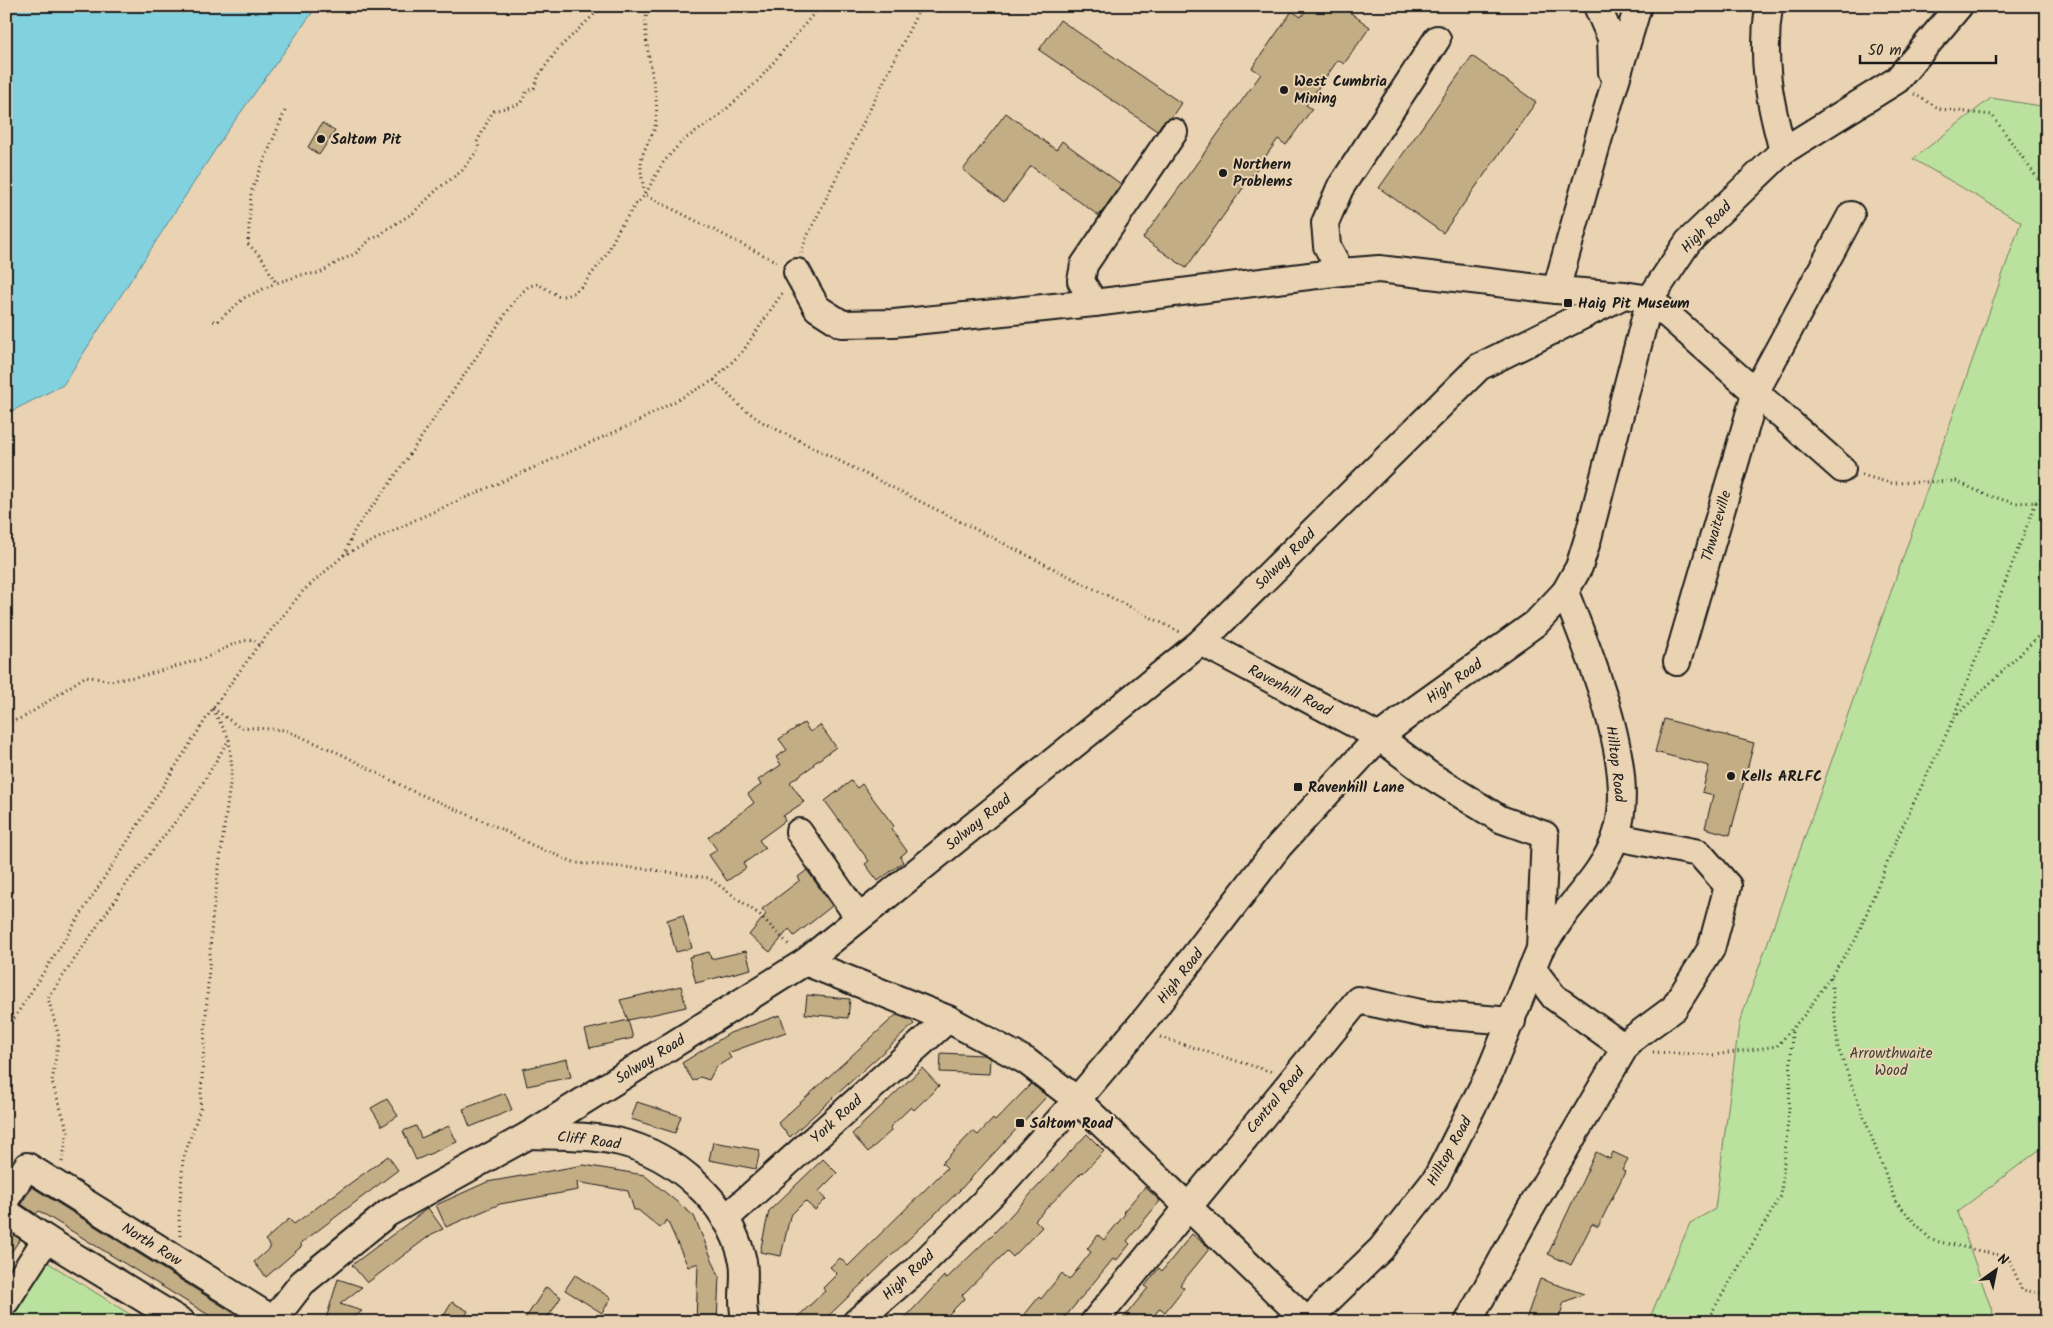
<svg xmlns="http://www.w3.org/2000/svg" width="2053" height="1328" font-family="Kalam,sans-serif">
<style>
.green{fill:#bae19d;stroke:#6b7e5c}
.water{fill:#82d1df;stroke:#598991}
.building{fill:#c2ad85;stroke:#1c1c1c}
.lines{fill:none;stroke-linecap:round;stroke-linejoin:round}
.minor-casing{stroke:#1c1c1c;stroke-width:30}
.path{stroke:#1c1c1c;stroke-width:3;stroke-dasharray:1 4;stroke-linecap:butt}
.minor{stroke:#ead3b2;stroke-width:26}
.poi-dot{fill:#1c1c1c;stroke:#ead3b2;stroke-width:2}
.labels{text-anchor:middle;stroke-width:4;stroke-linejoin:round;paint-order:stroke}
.poi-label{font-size:15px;font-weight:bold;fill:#1c1c1c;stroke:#ead3b2;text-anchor:start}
.street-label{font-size:15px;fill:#1c1c1c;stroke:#ead3b2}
.park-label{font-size:15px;fill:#3c4336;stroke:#ead3b2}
</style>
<rect width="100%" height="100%" fill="#ead3b2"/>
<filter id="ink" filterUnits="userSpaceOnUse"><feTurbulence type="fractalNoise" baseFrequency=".02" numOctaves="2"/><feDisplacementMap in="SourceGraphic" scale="10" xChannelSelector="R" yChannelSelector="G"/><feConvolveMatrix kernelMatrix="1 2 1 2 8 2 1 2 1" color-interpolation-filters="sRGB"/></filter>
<g filter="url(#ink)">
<g class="green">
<polygon points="1991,98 2047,107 2047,1144 1957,1212 1996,1322 1648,1322 1690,1223 1715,1209 1739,1024 2021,222 1913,159"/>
<polygon points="41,1258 142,1322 6,1322 6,1312"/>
</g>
<polygon class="water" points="6,6 317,6 226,133 63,385 6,414"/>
<g class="building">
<polygon points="1309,6 1341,6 1370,27 1344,64 1338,60 1306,105 1312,109 1286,145 1278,139 1186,268 1143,238 1261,74 1252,68 1292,11 1301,17"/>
<polygon points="1060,20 1181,103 1171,118 1162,123 1157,131 1039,50"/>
<polygon points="1472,56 1536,102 1443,233 1379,188"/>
<polygon points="1006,113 1056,150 1062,141 1121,184 1099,216 1031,166 1004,202 963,170"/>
<polygon points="322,123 335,131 319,155 308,147"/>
<polygon points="1664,719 1754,743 1730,835 1705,828 1713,795 1702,792 1709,766 1655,752"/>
<polygon points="804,723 810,732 820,725 836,747 813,764 814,765 790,782 804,802 783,816 785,821 759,840 765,848 743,864 746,868 727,881 709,855 717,850 708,837 754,803 748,794 761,785 758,780 781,765 776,757 787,750 779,739"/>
<polygon points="851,781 857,788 862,784 894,826 891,829 907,851 900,857 903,862 878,881 865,864 869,861 825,801"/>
<polygon points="807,870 832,906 794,936 789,929 770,952 749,935 766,914 762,909 800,880 798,877"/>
<polygon points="683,915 692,948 676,952 667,920"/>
<polygon points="746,951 751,969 696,983 689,957 709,952 711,959"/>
<polygon points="681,986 686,1007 628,1020 620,1000"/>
<polygon points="807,995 850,999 848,1018 805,1014"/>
<polygon points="780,1015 786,1032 728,1053 731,1058 716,1067 709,1080 700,1077 693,1081 682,1063 730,1033"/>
<polygon points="896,1015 910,1020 914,1024 790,1137 778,1123"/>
<polygon points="628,1020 633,1038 590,1048 585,1030"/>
<polygon points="941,1053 983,1055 990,1058 989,1074 940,1072"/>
<polygon points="567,1059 571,1077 527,1086 523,1069"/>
<polygon points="922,1068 939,1086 914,1110 911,1107 890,1127 891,1131 868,1152 852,1134"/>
<polygon points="1031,1084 1047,1096 959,1191 822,1322 792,1322 825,1291 823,1288 837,1274 830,1267 840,1258 848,1266 947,1168 942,1163 973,1131 978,1135 993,1119 995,1121"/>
<polygon points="505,1093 512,1110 470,1127 463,1109"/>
<polygon points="387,1099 398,1116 382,1126 371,1108"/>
<polygon points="637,1102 681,1116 675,1133 631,1119"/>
<polygon points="416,1126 421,1138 449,1126 457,1142 416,1160 403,1131"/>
<polygon points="1087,1134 1104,1151 1083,1173 1082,1172 1035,1220 1042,1227 1013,1257 1007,1251 962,1295 965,1298 941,1322 901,1322 944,1276 946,1279 995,1232"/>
<polygon points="713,1142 760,1150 756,1169 709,1160"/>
<polygon points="1596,1152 1610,1159 1613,1152 1628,1159 1622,1170 1625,1172 1598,1227 1592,1224 1571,1265 1548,1254"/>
<polygon points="388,1156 398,1170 300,1244 302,1246 266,1277 254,1262 271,1247 265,1240 289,1219 294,1224"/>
<polygon points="823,1159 837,1173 819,1191 826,1199 815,1210 805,1201 790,1216 781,1256 760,1252 769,1211"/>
<polygon points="584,1165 644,1175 694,1216 719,1276 717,1322 696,1322 698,1263 688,1267 667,1220 660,1228 638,1210 634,1210 628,1191 577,1182 578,1190 500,1204 446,1227 436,1205 487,1182"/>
<polygon points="32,1187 248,1322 220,1322 39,1211 36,1214 21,1204"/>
<polygon points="1145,1187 1160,1201 1127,1241 1130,1244 1116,1261 1113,1259 1061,1322 1034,1322 1025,1314 1039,1297 1041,1299 1062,1273 1069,1280 1091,1252 1087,1249 1098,1235 1104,1240 1125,1214 1123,1212"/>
<polygon points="428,1208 443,1229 432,1234 367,1283 352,1265"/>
<polygon points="6,1230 20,1239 6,1260"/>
<polygon points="1192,1234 1210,1248 1180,1285 1184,1288 1165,1312 1160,1308 1149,1322 1120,1322 1148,1288 1145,1286 1159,1268 1162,1271"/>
<polygon points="575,1275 611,1298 602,1313 565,1290"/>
<polygon points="338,1279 362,1287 340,1304 362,1311 348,1322 325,1322"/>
<polygon points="1540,1279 1584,1294 1564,1302 1558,1322 1525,1322"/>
<polygon points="546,1287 561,1297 545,1322 523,1322"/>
<polygon points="452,1302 468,1311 462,1322 440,1322"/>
</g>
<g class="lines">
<defs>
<g id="minor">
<polyline points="1597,6 1611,38 1612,72"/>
<path d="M 1769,6 C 1761,59 1769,100 1783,151"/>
<polyline points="797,272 817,308 842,324 894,323 1094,303 1341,272 1379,269 1556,290 1624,295"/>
<polyline points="1341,272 1327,246 1325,223 1340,188 1437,39"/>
<polyline points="1556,290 1601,130 1638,6"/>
<polyline points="1094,303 1081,281 1084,265 1174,132"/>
<polyline points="1201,642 1379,737 1428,774 1500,819 1545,835 1540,949 1489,1074 1436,1179 1381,1249 1321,1307 1309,1322"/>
<polyline points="1677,662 1756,391 1851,215"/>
<polyline points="799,832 859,918"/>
<path d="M 1540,949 C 1549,937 1557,924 1566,912 C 1585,888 1606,866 1616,836 C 1639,769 1590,656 1565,592"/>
<polyline points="805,962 948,1019 1026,1061 1077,1100 1308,1322"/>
<polyline points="1532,968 1554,997 1624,1047"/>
<path d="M 529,1135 C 559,1136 590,1135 620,1142 C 674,1155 728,1202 742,1257 C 746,1271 743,1285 743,1299 C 743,1306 744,1314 745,1322"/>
<polyline points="6,1199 27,1166 277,1322"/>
<polyline points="6,1212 46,1239 182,1322"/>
<polyline points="725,1219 948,1019"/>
<polyline points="6,1301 46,1239"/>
<polyline points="272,1322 302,1283 388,1213 529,1135 805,962 1201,642 1479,367 1624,295 1650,299 1842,469"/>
<polyline points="856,1322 916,1270 1001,1185 1077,1100 1149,1015 1279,846 1379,737 1416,709 1536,623 1565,592 1579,567 1588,538 1650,299 1688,242 1783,151 1897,80 1959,6"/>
<polyline points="1094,1322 1358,1000 1425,1014 1512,1021"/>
<polyline points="1468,1322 1528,1213 1628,1042 1674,1008 1711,949 1728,886 1699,853 1616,837"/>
</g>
</defs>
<use href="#minor" class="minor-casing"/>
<g class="path">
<path d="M 648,6 C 639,44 660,83 656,121 C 655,134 645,145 642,157 C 639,169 643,183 645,195 L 779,263"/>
<polyline points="1914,94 1940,109 1992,115 2038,179 2047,185"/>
<polyline points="285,111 251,192 248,244 262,258 276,283 302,275 320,273 341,260 355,254 371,239 379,236 387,229 413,213 440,187 462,171 479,148 477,142 493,111 520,104 527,91 534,88 539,75 558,49 603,6"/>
<polyline points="801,253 806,239 921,6"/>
<polyline points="213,321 218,321 244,298 276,283"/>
<polyline points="714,380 740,406 762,422 1180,632"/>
<polyline points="1862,475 1890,483 1956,481 1984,494 2014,503 2036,502 1954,716"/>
<polyline points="2036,502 2047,494"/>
<polyline points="344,555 355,529 388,486 518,296 529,286 538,284 558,296 566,296 575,292 583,285 605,257 619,229 635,205 645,195 662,164 682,141 715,119 758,81 820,6"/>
<polyline points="213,708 239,727 285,730 341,754 410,790 495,826 532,845 576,863 647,869 709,878 760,915 791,947"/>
<polyline points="6,724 26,716 86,676 110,681 146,675 205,658 236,643 252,639 259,645"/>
<polyline points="1831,977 1838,1048 1896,1202 1931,1240 2008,1257 2022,1290 2047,1294"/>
<polyline points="6,1031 213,708 255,650 303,591 344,555 415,520 635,423 714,380 743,351 783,292"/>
<polyline points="1160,1037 1272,1072"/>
<polyline points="1653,1052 1714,1055 1777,1046 1806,1013 1856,939 1899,834 1954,718 2047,628"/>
<polyline points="62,1162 68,1131 52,1082 59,1037 48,998 127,883 194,798 229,739"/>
<polyline points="180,1236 179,1216 183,1160 200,1109 212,920 232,769 229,739 213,709"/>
<polyline points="1706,1322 1781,1196 1789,1109 1792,1029"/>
</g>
<use href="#minor" class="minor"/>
</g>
</g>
<g class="poi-dot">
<circle cx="1284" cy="90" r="5"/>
<circle cx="321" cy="139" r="5"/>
<circle cx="1223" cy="173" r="5"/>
<rect x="1563" y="298" width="10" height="10" rx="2.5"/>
<circle cx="1731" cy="776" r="5"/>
<rect x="1293" y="782" width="10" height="10" rx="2.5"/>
<rect x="1015" y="1118" width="10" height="10" rx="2.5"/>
</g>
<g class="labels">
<g class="poi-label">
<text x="1294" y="86">West Cumbria<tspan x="1294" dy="17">Mining</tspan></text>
<text x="331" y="144">Saltom Pit</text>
<text x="1233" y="169">Northern<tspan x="1233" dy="17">Problems</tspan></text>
<text x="1578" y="308">Haig Pit Museum</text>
<text x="1741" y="781">Kells ARLFC</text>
<text x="1308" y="792">Ravenhill Lane</text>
<text x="1030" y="1128">Saltom Road</text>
</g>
<g class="street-label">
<text transform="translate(1706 227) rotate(-46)" y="5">High Road</text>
<text transform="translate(1716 526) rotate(-74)" y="5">Thwaiteville</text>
<text transform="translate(1285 559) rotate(-45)" y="5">Solway Road</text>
<text transform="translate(1454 681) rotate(-36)" y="5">High Road</text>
<text transform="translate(1290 690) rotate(28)" y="5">Ravenhill Road</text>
<text transform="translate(1616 764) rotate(83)" y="5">Hilltop Road</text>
<text transform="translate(978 822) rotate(-39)" y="5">Solway Road</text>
<text transform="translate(1180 976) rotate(-52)" y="5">High Road</text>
<text transform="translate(650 1059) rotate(-32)" y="5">Solway Road</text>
<text transform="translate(1275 1100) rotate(-50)" y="5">Central Road</text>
<text transform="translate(836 1119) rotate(-42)" y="5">York Road</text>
<text transform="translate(589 1140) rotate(7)" y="5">Cliff Road</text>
<text transform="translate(1449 1151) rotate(-61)" y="5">Hilltop Road</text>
<text transform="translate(152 1244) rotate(32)" y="5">North Row</text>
<text transform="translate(908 1275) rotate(-43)" y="5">High Road</text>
</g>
<g class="park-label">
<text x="1891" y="1058">Arrowthwaite<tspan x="1891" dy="17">Wood</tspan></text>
</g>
</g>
<rect width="2053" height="1328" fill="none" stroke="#ead3b2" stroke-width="25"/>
<rect x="12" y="12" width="2028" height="1303" fill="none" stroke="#1c1c1c" stroke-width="2" filter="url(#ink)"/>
<g transform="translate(1996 1270) rotate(33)" stroke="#ead3b2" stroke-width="4" paint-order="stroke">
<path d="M0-4L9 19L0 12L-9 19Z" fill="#1c1c1c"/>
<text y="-8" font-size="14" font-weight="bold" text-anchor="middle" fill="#1c1c1c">N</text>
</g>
<path d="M1860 55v8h136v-8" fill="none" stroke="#1c1c1c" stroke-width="2.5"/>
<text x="1868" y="55" font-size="15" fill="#1c1c1c" stroke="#ead3b2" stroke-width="4" paint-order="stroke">50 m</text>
</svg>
